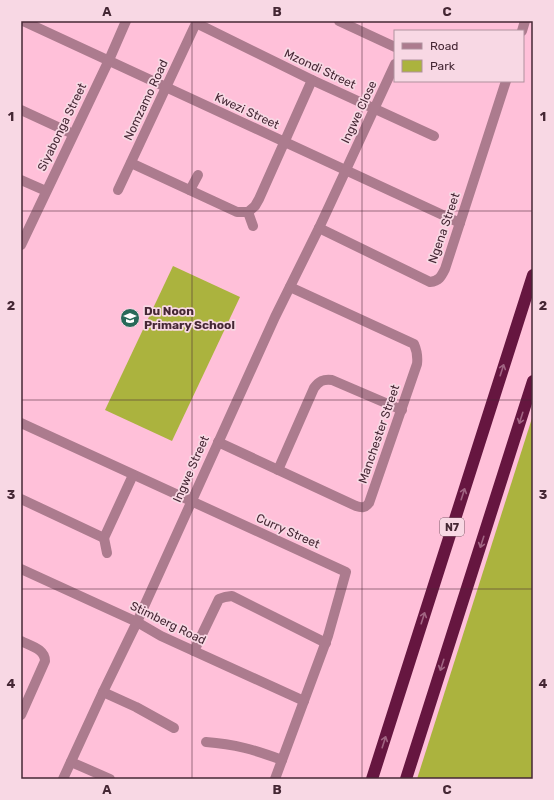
<svg xmlns="http://www.w3.org/2000/svg" width="554" height="800" font-family="Rubik,sans-serif">
<style>
.green{fill:#abb33e}
.lines{fill:none;stroke-linecap:round;stroke-linejoin:round}
.minor{stroke:#ac7b8e;stroke-width:10}
.highway{stroke:#661640;stroke-width:12}
.oneway{stroke:#a06482}
.grid{fill:none;stroke:#452734;stroke-width:1;stroke-opacity:0.55}
.labels{text-anchor:middle;stroke-width:3.5;stroke-linejoin:round;paint-order:stroke}
.shield{fill:#f8d8e4;stroke:#7b5c69;stroke-width:1}
.shield-label{font-size:11px;font-weight:bold;fill:#452734}
.street-label{font-size:12px;fill:#452734;stroke:#f8d8e4}
.poi-label{font-size:12px;font-weight:bold;fill:#452734;stroke:#f8d8e4;text-anchor:start}
.neatline{fill:none;stroke:#452734;stroke-width:1.5}
.grid-label{font-size:13px;text-anchor:middle;font-weight:bold;fill:#452734}
</style>
<rect width="100%" height="100%" fill="#ffc0d9"/>
<g class="green">
<polygon points="173,266 240,297 172,441 105,410"/>
<polygon points="533,415 533,779 417,779"/>
</g>
<g class="lines">
<g class="minor">
<polyline points="23,21 460,223"/>
<polyline points="339,21 395,47"/>
<polyline points="196,23 312,80 434,136"/>
<polyline points="522,31 525,21"/>
<polyline points="21,110 73,134"/>
<polyline points="131,163 237,212 248,212 255,206 259,199 312,80"/>
<polyline points="21,180 46,191"/>
<polyline points="118,190 197,21"/>
<polyline points="190,190 198,175"/>
<polyline points="248,212 253,226"/>
<path d="M 319,228 L 430,282 C 439,281 441,277 445,269 L 506,81"/>
<polyline points="21,245 109,60 126,21"/>
<polyline points="21,423 346,572 328,636 275,779"/>
<path d="M 218,442 L 356,506 C 362,508 365,508 369,503 L 417,364 C 418,356 417,351 414,344 L 290,287"/>
<path d="M 278,470 L 314,388 C 319,381 323,379 332,380 L 402,410"/>
<polyline points="21,499 104,538 133,475"/>
<polyline points="104,538 107,553"/>
<polyline points="21,569 137,622 161,636 304,701"/>
<path d="M 21,641 C 31,646 45,649 45,661 L 21,715"/>
<polyline points="194,651 219,599 225,597 232,596 326,643"/>
<polyline points="103,692 136,707 174,728"/>
<path d="M 206,742 C 235,744 255,750 282,760"/>
<polyline points="71,762 110,779"/>
<polyline points="63,779 103,692 137,622 275,317 319,228 395,64"/>
</g>
<g class="highway">
<polyline points="372,779 533,275"/>
<polyline points="406,779 533,381"/>
</g>
</g>
<defs><path id="oneway-shaft" d="M-6 0H5M1.5-3L5.5 0L1.5 3" fill="none" stroke-width="1.6" stroke-linecap="round" stroke-linejoin="round"/></defs>
<g class="oneway">
<use href="#oneway-shaft" transform="translate(502 370) rotate(-72)"/>
<use href="#oneway-shaft" transform="translate(521 418) rotate(108)"/>
<use href="#oneway-shaft" transform="translate(463 494) rotate(-72)"/>
<use href="#oneway-shaft" transform="translate(482 542) rotate(108)"/>
<use href="#oneway-shaft" transform="translate(423 618) rotate(-72)"/>
<use href="#oneway-shaft" transform="translate(442 665) rotate(108)"/>
<use href="#oneway-shaft" transform="translate(384 742) rotate(-72)"/>
</g>
<path class="grid" d="M 192,21 L 192,779M 362,21 L 362,779M 21,211 L 533,211M 21,400 L 533,400M 21,589 L 533,589"/>
<defs>
<symbol id="school-disc" viewBox="-11 -11 22 22"><circle r="9.5" fill="#286959" stroke="#f8d8e4"/><path d="M0-5L7-2L0 1L-7-2ZM-4 1L0 2.5L4 1V4Q0 6-4 4Z" fill="#fff"/></symbol>
</defs>
<g fill-rule="evenodd">
<use href="#school-disc" x="119" y="307" width="22" height="22"/>
</g>
<g class="labels">
<rect class="shield" x="440" y="518" width="24" height="18" rx="3"/>
<g class="shield-label">
<text x="452" y="531">N7</text>
</g>
<g class="street-label">
<text transform="translate(320 69) rotate(25)" y="4">Mzondi Street</text>
<text transform="translate(146 100) rotate(-65)" y="4">Nomzamo Road</text>
<text transform="translate(247 111) rotate(25)" y="4">Kwezi Street</text>
<text transform="translate(359 112) rotate(-65)" y="4">Ingwe Close</text>
<text transform="translate(62 127) rotate(-64)" y="4">Siyabonga Street</text>
<text transform="translate(444 228) rotate(-71)" y="4">Ngena Street</text>
<text transform="translate(379 434) rotate(-71)" y="4">Manchester Street</text>
<text transform="translate(191 469) rotate(-66)" y="4">Ingwe Street</text>
<text transform="translate(288 531) rotate(24)" y="4">Curry Street</text>
<text transform="translate(168 623) rotate(26)" y="4">Stimberg Road</text>
</g>
<g class="poi-label">
<text x="144" y="315">Du Noon<tspan x="144" dy="14">Primary School</tspan></text>
</g>
</g>
<rect width="554" height="800" fill="none" stroke="#f8d8e4" stroke-width="44"/>
<rect x="394" y="30" width="130" height="52" fill="#f8d8e4" stroke="#b0919e"/>
<rect x="402" y="43" width="20" height="6" fill="#ac7b8e" stroke="#b0919e"/>
<text x="430" y="50" font-size="12" fill="#452734">Road</text>
<rect x="402" y="60" width="20" height="12" fill="#abb33e" stroke="#b0919e"/>
<text x="430" y="70" font-size="12" fill="#452734">Park</text>
<rect x="22" y="22" width="510" height="756" class="neatline"/>
<g class="grid-label">
<text x="107" y="16">A</text>
<text x="277" y="16">B</text>
<text x="447" y="16">C</text>
<text x="11" y="121">1</text>
<text x="543" y="121">1</text>
<text x="11" y="310">2</text>
<text x="543" y="310">2</text>
<text x="11" y="499">3</text>
<text x="543" y="499">3</text>
<text x="11" y="688">4</text>
<text x="543" y="688">4</text>
<text x="107" y="794">A</text>
<text x="277" y="794">B</text>
<text x="447" y="794">C</text>
</g>
</svg>
